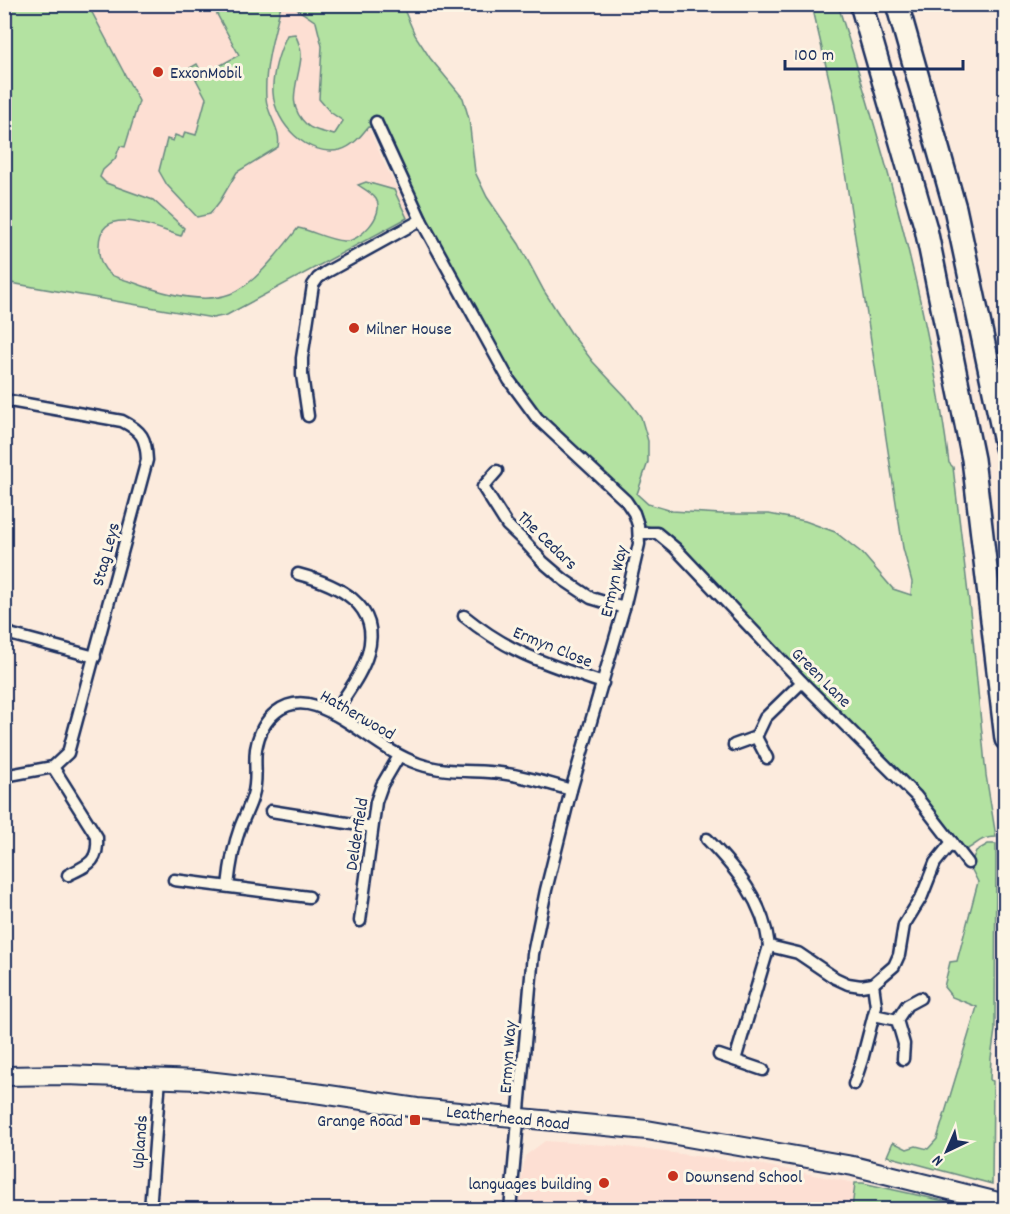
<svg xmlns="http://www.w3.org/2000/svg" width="1010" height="1214" font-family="Dekko,sans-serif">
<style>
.built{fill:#fddfd3}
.green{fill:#b3e2a1;stroke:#678880;stroke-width:1.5}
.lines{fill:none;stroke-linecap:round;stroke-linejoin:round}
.minor-casing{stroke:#1b2f5e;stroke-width:15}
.trunk-casing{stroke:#1b2f5e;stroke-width:22}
.motorway-casing{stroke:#1b2f5e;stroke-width:26}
.minor{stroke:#fcf5e5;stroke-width:10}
.trunk{stroke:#fcf5e5;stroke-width:18}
.motorway{stroke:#fcf5e5;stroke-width:21}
.poi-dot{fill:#c8321e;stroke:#fcf5e5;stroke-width:2}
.labels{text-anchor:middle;stroke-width:6;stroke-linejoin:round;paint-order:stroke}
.poi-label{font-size:18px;fill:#1b2f5e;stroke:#fcf5e5;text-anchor:start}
.street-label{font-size:18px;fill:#1b2f5e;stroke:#fcf5e5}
</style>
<rect width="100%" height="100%" fill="#fcebdd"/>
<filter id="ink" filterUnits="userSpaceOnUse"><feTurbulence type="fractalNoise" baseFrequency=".0167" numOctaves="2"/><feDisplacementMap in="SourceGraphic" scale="12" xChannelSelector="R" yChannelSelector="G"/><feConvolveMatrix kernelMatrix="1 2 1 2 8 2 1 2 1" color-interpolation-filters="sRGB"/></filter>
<g filter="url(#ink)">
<g class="built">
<polygon points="4,5 314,5 386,167 411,216 227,315 213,318 5,282"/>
<polygon points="545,1141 619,1146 758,1164 855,1183 854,1191 918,1210 517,1210 525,1156"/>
</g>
<g class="green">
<path d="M 4,5 L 88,5 L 139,101 L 125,147 L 120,146 L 115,159 L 103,170 L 100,177 L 106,183 L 153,200 L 184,228 L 181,236 C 158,229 99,201 99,246 C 98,258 101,267 110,274 C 116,278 125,280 132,282 C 159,292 201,305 230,294 C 255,285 282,248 298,228 C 313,231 328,240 344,241 C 359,243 386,214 376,199 C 372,193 364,189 358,185 L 366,182 L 394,190 L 407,218 L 227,315 L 213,318 L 5,282 Z"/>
<path d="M 212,5 L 281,5 C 274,35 264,66 266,98 C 267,115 282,130 278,147 L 237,172 L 220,201 L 210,214 L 197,217 L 167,185 L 159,171 L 167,139 L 173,141 L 175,135 L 183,138 L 185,132 L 196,135 L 206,98 L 190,68 L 197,64 L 203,75 L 239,55 Z"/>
<path d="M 296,5 L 402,5 L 415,35 L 430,58 L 463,98 L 469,119 L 475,172 L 487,197 L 519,244 L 544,291 L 571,333 L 593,362 L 626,397 L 641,417 L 648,441 L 648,462 L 637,494 L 648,504 L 672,511 L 721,514 L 769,514 L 805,521 L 835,532 L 862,553 L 893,589 L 911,595 L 912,582 L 903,548 L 834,101 L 812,5 L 838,5 C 885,155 929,307 949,463 L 953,467 L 971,619 L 986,775 L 996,837 C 976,838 980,844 965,850 L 938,814 L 914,786 L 810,683 L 687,551 L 667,533 L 645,525 L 641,513 L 627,496 L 526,401 L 420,211 L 384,128 L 368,127 C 361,136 352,147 340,150 C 307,157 275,124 273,93 C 272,74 279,52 287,35 L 295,34 C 298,41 302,49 301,57 C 299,82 284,104 307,125 C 313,131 326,132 334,135 L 343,121 L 330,112 L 319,99 L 322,46 L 316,22 L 297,9 Z"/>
<polygon points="988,844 996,844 995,1030 991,1058 990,1080 993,1081 992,1184 887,1156 893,1142 907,1149 916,1146 928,1149 937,1139 977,1007 952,997 944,987 950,962 957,961 978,882 970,866 976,851"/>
<polygon points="855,1183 863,1183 980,1209 852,1209"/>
</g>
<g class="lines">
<defs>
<g id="minor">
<polyline points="376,122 421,220 509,380 537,418 626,501 634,513 638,525 639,544 624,608 571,790 546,890 533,954 510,1210"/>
<path d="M 4,400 L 122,421 C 142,431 146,438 147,460 L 68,753 L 53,767 L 4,776"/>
<polyline points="308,416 302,375 302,358 313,285 318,278 325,273 421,220"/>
<polyline points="497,471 483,487 507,525 525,542 543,562 564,580 591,598 624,608"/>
<polyline points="639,533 657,533 675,548 802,682 916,796 968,863"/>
<path d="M 298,574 C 336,584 382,604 368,653 C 362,675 345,695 334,714"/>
<path d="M 464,616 C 511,654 547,664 603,683"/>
<polyline points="4,630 13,635 95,657"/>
<polyline points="756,737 767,758"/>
<polyline points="734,745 756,737 765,718 802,682"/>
<path d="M 53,767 L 97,837 C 99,862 88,865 68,875"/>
<polyline points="271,811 372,827"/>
<path d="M 707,839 C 736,869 764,902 769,946 L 735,1060"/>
<polyline points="174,880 309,897"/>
<path d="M 228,886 C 230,867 233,847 240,828 C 244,817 250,806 253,795 C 258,780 254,764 256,749 C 261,719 284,695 316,706 C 353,719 381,751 419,764 C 445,773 473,770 500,773 C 524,776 548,783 571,790"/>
<polyline points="360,921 376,802 382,785 399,756"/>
<polyline points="769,946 798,953 835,978 848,984 861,986 873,984 894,966 899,955 904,925 922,896 935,863 952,842"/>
<polyline points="874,1015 897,1020 904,1044 903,1059"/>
<polyline points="897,1020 907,1005 920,998"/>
<polyline points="719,1055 763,1070"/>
<polyline points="854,1084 862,1060 876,1006 873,984"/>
<polyline points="150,1210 160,1078"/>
</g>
<polyline id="trunk" points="4,1076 66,1075 198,1080 315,1093 417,1108 647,1130 853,1166 1006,1204"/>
<g id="motorway">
<polyline points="861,4 926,229 973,459 1006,739"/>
<polyline points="897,4 955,208 1006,447"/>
</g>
</defs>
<use href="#minor" class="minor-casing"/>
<use href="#trunk" class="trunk-casing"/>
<use href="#motorway" class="motorway-casing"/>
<use href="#minor" class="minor"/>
<use href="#trunk" class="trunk"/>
<use href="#motorway" class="motorway"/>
</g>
</g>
<g class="poi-dot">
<circle cx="158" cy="72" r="6"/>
<circle cx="354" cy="328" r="6"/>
<rect x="409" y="1114" width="12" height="12" rx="3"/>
<circle cx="673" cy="1176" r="6"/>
<circle cx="604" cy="1183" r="6"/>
</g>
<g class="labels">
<g class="poi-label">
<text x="170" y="78">ExxonMobil</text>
<text x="366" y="334">Milner House</text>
<text x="403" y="1126" text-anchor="end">Grange Road</text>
<text x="685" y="1182">Downsend School</text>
<text x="592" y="1189" text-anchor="end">languages building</text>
</g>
<g class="street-label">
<text transform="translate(548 540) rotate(44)" y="6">The Cedars</text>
<text transform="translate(105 554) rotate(-75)" y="6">Stag Leys</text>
<text transform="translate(613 581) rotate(-77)" y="6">Ermyn Way</text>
<text transform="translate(553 646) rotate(22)" y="6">Ermyn Close</text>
<text transform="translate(822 677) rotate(45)" y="6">Green Lane</text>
<text transform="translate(358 714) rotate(30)" y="6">Hatherwood</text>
<text transform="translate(356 834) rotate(-81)" y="6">Delderfield</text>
<text transform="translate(507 1057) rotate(-86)" y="6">Ermyn Way</text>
<text transform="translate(508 1117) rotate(6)" y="6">Leatherhead Road</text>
<text transform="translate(139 1142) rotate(-86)" y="6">Uplands</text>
</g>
</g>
<rect width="1010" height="1214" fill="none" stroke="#fcf5e5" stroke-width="24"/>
<rect x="12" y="12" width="986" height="1190" fill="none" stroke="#1b2f5e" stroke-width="2" filter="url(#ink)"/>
<g transform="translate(947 1151) rotate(224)" stroke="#fcf5e5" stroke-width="4.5" paint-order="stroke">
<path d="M0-4.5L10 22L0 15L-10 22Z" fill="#1b2f5e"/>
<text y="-9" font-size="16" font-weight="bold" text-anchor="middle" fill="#1b2f5e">N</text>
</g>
<path d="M785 60v9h178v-9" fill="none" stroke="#1b2f5e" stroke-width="3"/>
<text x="794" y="60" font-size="18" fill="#1b2f5e" stroke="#fcf5e5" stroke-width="4.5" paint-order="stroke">100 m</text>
</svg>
